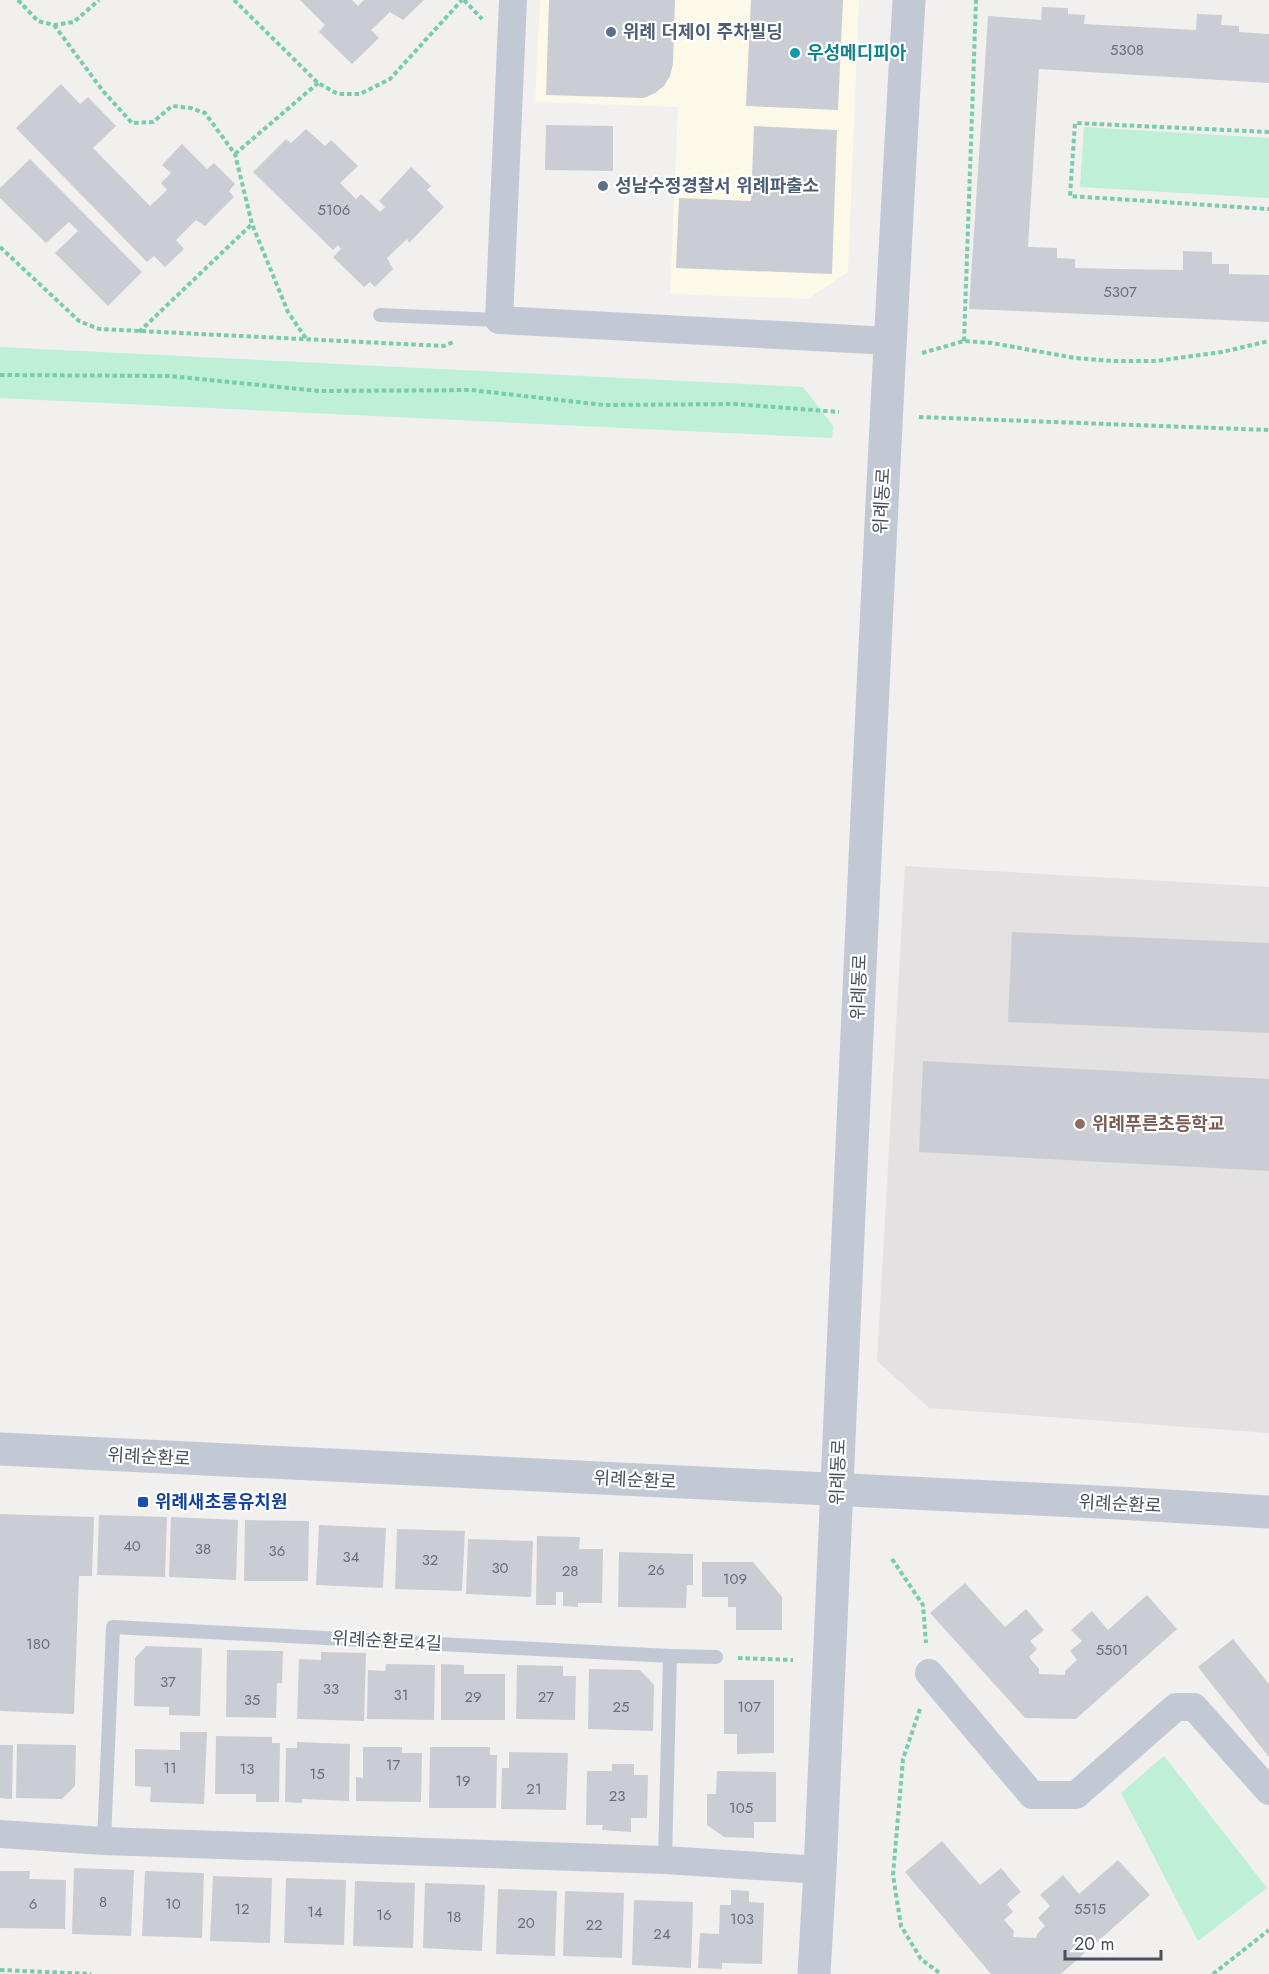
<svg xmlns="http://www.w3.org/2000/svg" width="1269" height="1974" font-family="Jost,'Noto Sans KR',sans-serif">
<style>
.commercial{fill:#fcf9e9}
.education{fill:#e3e1e1}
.green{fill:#beefd7}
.building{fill:#cbcdd5}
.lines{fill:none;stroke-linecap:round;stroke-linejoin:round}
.path{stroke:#77ccad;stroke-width:4;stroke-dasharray:4.5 3;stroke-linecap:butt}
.service{stroke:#c3c9d4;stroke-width:14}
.minor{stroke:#c3c9d4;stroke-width:28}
.tertiary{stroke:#c3c9d4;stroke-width:33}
.service-dot{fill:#5c6f8a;stroke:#fff;stroke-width:2}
.culture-dot{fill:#0f9aa8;stroke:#fff;stroke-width:2}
.education-dot{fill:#8d6e63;stroke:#fff;stroke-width:2}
.transit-dot{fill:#1a4fb4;stroke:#fff;stroke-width:2}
.labels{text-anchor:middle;stroke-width:4.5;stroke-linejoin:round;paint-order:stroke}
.number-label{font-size:15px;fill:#686f7a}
.service-label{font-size:18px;font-weight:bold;fill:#4e5e75;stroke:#fff;text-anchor:start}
.culture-label{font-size:18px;font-weight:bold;fill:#0d838f;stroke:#fff;text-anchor:start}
.street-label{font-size:18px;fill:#47505c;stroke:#fff}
.education-label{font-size:18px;font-weight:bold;fill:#785e54;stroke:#fff;text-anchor:start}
.transit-label{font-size:18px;font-weight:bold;fill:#164399;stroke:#fff;text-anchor:start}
</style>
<rect width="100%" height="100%" fill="#f2efef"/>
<polygon class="commercial" points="540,0 859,0 848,272 808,299 670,294 678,107 535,102"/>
<polygon class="education" points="905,866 1269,887 1269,1433 929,1408 877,1361"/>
<g class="green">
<polygon points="1084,127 1269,138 1269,198 1080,187"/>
<polygon points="0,347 803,387 833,426 832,438 0,398"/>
<polygon points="1164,1756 1267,1888 1198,1941 1121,1793"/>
</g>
<g class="building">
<polygon points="300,0 352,0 358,6 364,0 424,0 403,20 390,12 371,30 379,38 352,64 319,32 325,25"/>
<polygon points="549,0 675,0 673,64 670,76 664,86 655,93 644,98 546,95"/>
<polygon points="751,0 843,0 838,110 746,106"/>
<polygon points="1042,7 1068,8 1068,14 1085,15 1084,24 1196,30 1197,14 1222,15 1221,25 1239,26 1239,32 1269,34 1269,83 1039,69 1028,247 1057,248 1057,258 1075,259 1075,268 1120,269 1183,270 1183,251 1212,252 1212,264 1229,264 1229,274 1269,275 1269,322 969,309 988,16 1041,20"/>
<polygon points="61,84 80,104 88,97 116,126 93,148 150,206 167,190 161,183 171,173 162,165 182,144 207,169 214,163 235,184 229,191 234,197 205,226 196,220 176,240 184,249 165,267 154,256 147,262 16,128"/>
<polygon points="546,125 613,126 613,171 545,170"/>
<polygon points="754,126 837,130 832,274 676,268 679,198 751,201"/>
<polygon points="306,129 325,146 331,140 358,166 340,183 356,199 361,194 380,212 385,207 379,201 411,167 431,186 427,190 444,207 409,243 407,239 387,258 393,269 375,287 370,282 364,287 333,257 341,249 338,245 333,250 253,172 286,139 291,143"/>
<polygon points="30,159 142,272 108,306 55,253 78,231 69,222 46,243 0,198 0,188"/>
<polygon points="1012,932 1269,943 1269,1033 1008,1022"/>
<polygon points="923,1061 1269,1079 1269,1171 919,1152"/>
<polygon points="0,1514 94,1517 92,1576 79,1576 74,1714 0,1711"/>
<polygon points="99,1515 167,1517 165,1577 97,1575"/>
<polygon points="171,1517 238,1520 236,1580 169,1577"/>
<polygon points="245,1520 309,1521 308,1581 244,1581"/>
<polygon points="319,1525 386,1528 383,1588 316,1585"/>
<polygon points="397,1529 465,1531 462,1591 395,1589"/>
<polygon points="537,1536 580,1537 579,1549 603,1549 602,1603 578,1603 578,1607 563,1606 563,1592 556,1592 556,1605 536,1605"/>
<polygon points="468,1539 533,1541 531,1597 466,1594"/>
<polygon points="619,1552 693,1554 693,1585 687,1585 686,1608 618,1607"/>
<polygon points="702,1562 753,1562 782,1597 782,1630 736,1630 736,1607 728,1607 728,1597 702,1597"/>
<polygon points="965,1583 1005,1627 1026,1609 1044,1630 1030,1641 1037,1649 1029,1657 1039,1669 1039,1674 1065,1675 1065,1671 1077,1660 1070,1651 1082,1641 1071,1630 1092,1611 1108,1630 1147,1595 1177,1629 1076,1719 1025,1718 930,1613"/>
<polygon points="1233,1639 1269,1684 1269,1757 1198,1667"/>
<polygon points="146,1646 202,1648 200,1716 169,1715 169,1707 134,1706 135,1658"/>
<polygon points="227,1650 283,1651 282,1683 277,1683 276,1718 226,1717"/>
<polygon points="321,1652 366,1653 364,1721 297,1719 299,1659 321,1660"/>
<polygon points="386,1664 435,1665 434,1720 367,1719 368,1670 385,1671"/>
<polygon points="441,1664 464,1665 464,1674 505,1674 505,1720 441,1720"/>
<polygon points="517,1665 563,1666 563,1676 576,1676 575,1720 516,1719"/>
<polygon points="589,1669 640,1670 654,1685 653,1731 588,1729"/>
<polygon points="724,1680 774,1680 774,1753 737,1754 737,1734 724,1734"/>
<polygon points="180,1732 207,1732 204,1804 150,1802 151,1787 135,1786 135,1749 180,1750"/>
<polygon points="216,1736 272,1737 272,1743 280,1743 279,1802 256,1802 256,1794 215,1794"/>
<polygon points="297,1742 350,1744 349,1801 302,1799 302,1803 285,1802 286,1748 297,1748"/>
<polygon points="17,1744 76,1745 75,1786 62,1799 16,1798"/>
<polygon points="0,1745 13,1745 12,1799 0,1798"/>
<polygon points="363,1747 402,1747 402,1753 422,1753 421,1802 356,1801 356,1777 363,1778"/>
<polygon points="430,1747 490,1747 490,1755 497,1755 496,1808 429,1808"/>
<polygon points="509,1752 568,1753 566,1810 501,1809 502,1768 509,1768"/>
<polygon points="612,1764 634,1764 634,1775 648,1775 647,1818 631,1818 631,1832 602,1830 603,1825 586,1825 587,1771 612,1771"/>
<polygon points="717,1771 776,1772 776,1822 754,1822 754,1838 724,1837 707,1825 707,1794 716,1794"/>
<polygon points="942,1841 980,1885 1001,1868 1021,1892 1007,1904 1013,1912 1004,1920 1014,1931 1013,1937 1036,1938 1037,1934 1045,1926 1038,1918 1050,1906 1040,1895 1063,1875 1079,1894 1118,1860 1150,1895 1061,1974 991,1974 905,1872"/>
<polygon points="74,1868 134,1870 131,1936 72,1934"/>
<polygon points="0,1871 30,1871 29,1879 66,1880 65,1929 0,1928"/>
<polygon points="145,1871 204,1873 202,1938 142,1936"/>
<polygon points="213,1876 272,1878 270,1943 210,1941"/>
<polygon points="286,1878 346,1880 344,1945 284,1943"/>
<polygon points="355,1881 415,1883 413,1948 353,1946"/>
<polygon points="425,1883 485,1885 482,1951 423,1948"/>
<polygon points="498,1889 557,1891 555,1956 496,1954"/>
<polygon points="731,1890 749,1891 749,1902 764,1903 762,1964 722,1963 722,1969 698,1968 700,1933 719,1934 720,1905 731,1905"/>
<polygon points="565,1891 624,1893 622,1958 563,1956"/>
<polygon points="634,1900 693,1902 691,1968 632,1965"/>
</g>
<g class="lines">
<g class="path">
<polyline points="18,0 38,21 54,25 74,22 99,0"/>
<polyline points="234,0 318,83 338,94 360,94 390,79 462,0"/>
<polyline points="464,0 482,19"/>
<polyline points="54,25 103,91 132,123 153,122 172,106 191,108 205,113 235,154 252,224 288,312 307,340"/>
<polyline points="1269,132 1075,123 1070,196 1269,209"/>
<polyline points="235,154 318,83"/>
<polyline points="0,247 79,321 99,329 444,346 453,342"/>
<polyline points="139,332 252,224"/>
<polyline points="964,341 976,0"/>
<polyline points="922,353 964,341 992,343 1075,358 1113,361 1156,361 1222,352 1269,341"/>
<polyline points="0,375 169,376 319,391 471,390 604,405 735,404 839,412"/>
<polyline points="919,417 1269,430"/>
<polyline points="892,1559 923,1605 926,1643"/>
<polyline points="738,1658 793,1660"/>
<polyline points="920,1709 903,1759 893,1875 901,1926 921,1959 941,1974"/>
<polyline points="0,1970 91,1974"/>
<polyline points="1213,1974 1269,1930"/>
</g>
<g class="service">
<polyline points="380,315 499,320"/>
<polyline points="670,1656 716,1657"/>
<polyline points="104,1841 113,1627 670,1656 665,1860"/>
</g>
<g class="minor">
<polyline points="513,0 499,320 890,341"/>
<polyline points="929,1673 1032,1795 1076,1795 1176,1707 1194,1707 1269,1791"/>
<polyline points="0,1834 104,1841 665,1860 820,1870"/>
</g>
<g class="tertiary">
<polyline points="0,1449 1118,1503 1269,1512"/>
<path d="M 814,1974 L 820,1870 C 848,1246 873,623 909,0"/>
</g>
</g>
<g class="service-dot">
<circle cx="611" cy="32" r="6"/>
<circle cx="603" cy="186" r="6"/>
</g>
<circle class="culture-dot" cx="795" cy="53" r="6"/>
<circle class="education-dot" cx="1080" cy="1124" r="6"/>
<rect class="transit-dot" x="137" y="1496" width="12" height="12" rx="3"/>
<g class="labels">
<g class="number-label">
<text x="1127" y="55">5308</text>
<text x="334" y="215">5106</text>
<text x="1120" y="297">5307</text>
<text x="132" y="1551">40</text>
<text x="203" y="1554">38</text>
<text x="277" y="1556">36</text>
<text x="351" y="1562">34</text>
<text x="430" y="1565">32</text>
<text x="500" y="1573">30</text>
<text x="656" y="1575">26</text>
<text x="570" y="1576">28</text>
<text x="735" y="1584">109</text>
<text x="38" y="1649">180</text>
<text x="1112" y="1655">5501</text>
<text x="168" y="1687">37</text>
<text x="331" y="1694">33</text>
<text x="401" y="1700">31</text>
<text x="473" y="1702">29</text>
<text x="546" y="1702">27</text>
<text x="252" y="1705">35</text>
<text x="621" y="1712">25</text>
<text x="749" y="1712">107</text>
<text x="393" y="1770">17</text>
<text x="170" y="1773">11</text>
<text x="247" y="1774">13</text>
<text x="317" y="1779">15</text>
<text x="463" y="1786">19</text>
<text x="534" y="1794">21</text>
<text x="617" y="1801">23</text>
<text x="741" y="1813">105</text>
<text x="103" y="1907">8</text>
<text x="33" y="1909">6</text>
<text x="173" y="1909">10</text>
<text x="242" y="1914">12</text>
<text x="1090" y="1914">5515</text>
<text x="315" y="1917">14</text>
<text x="384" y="1920">16</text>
<text x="454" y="1922">18</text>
<text x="742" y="1924">103</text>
<text x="526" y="1928">20</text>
<text x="594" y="1930">22</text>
<text x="662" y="1939">24</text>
</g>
<g class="service-label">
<text x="623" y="38">위례 더제이 주차빌딩</text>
<text x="615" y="192">성남수정경찰서 위례파출소</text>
</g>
<g class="culture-label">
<text x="807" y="59">우성메디피아</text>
</g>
<g class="street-label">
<text transform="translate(882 501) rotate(-87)" y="6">위례동로</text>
<text transform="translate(859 987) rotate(-88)" y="6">위례동로</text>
<text transform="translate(149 1457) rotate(3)" y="6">위례순환로</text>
<text transform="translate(838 1472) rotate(-88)" y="6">위례동로</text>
<text transform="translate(635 1480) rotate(3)" y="6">위례순환로</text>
<text transform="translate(1120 1504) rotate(3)" y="6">위례순환로</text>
<text transform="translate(387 1641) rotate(3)" y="6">위례순환로4길</text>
</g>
<g class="education-label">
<text x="1092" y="1130">위례푸른초등학교</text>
</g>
<g class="transit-label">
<text x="155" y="1508">위례새초롱유치원</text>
</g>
</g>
<path d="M1065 1950v9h96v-9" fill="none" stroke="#47505c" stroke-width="3"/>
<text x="1074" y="1950" font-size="18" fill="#47505c" stroke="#ffffff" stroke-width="4.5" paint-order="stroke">20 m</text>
</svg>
